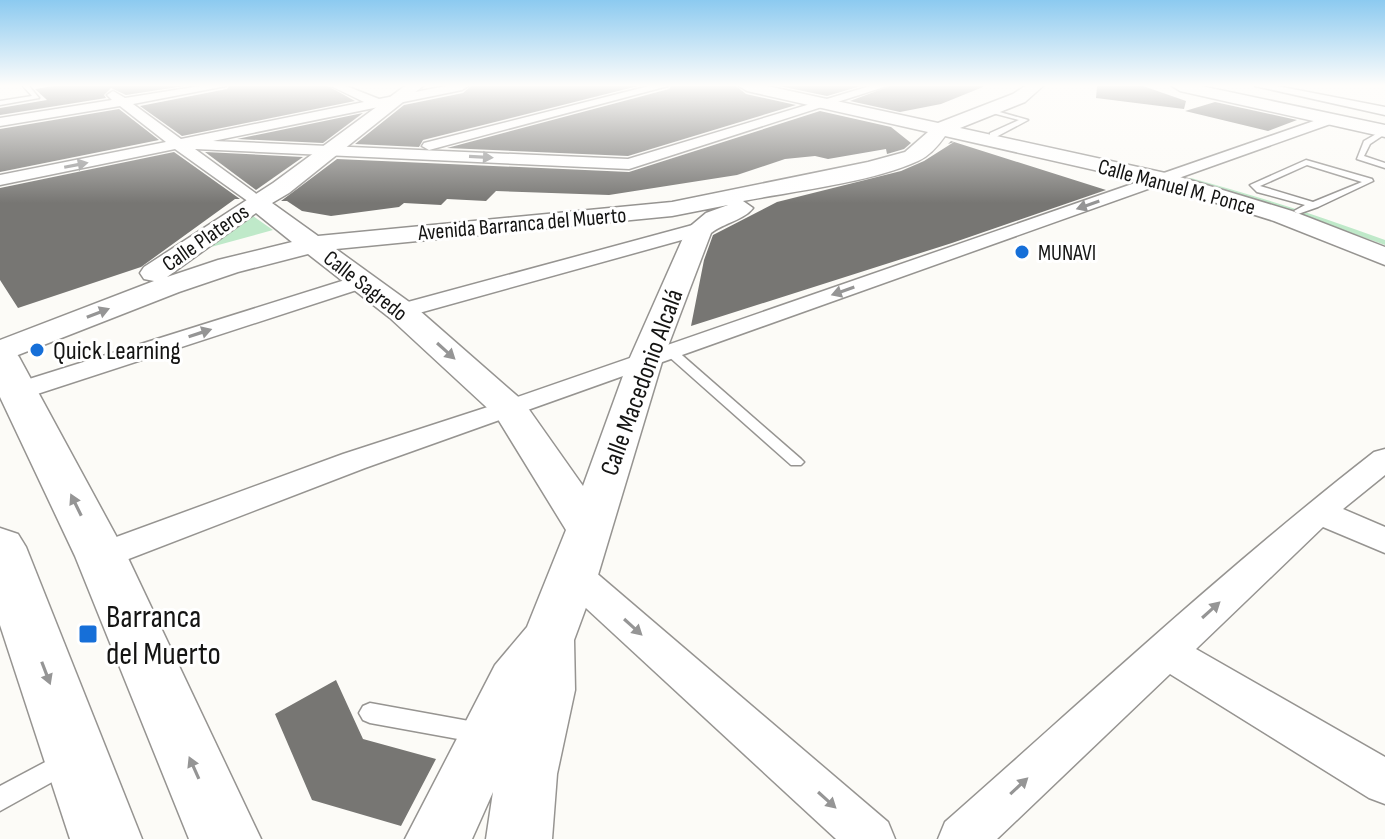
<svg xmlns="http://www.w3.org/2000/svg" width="1385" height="839" font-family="'Sofia Sans Condensed',sans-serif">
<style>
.green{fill:#bfe9c9}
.building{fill:#777673}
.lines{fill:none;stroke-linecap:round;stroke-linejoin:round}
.lane-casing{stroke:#969491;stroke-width:3}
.street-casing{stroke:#969491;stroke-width:3}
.secondary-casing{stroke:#969491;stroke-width:3}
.primary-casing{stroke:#969491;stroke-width:3}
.lane{fill:#fff;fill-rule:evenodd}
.street{fill:#fff;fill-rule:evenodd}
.secondary{fill:#fff;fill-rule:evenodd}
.primary{fill:#fff;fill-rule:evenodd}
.oneway{fill:#959595}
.poi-dot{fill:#166fd8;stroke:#fff;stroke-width:3}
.labels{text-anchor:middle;stroke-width:6;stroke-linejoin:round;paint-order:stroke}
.far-street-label{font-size:22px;fill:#141413;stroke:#fff}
.far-poi-label{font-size:22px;fill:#141413;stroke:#fff;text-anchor:start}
.poi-label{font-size:26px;fill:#141413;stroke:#fff;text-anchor:start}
.street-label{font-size:26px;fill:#141413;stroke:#fff}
.near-poi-label{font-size:32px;fill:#141413;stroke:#fff;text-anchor:start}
</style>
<rect width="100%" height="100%" fill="#fcfbf7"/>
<g class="green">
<path d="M 1191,178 C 1257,196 1321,216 1385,240 L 1385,245 L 1267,203 L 1186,180 Z"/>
<polygon points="246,211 273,230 200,250"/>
</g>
<g class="building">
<polygon points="54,86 184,86 126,95 111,88 104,95 106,98 0,115 0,108 47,100 35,89"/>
<polygon points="229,86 328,86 355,101 182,136 140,106 227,89"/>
<polygon points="471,86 638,86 423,140 419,147 355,144 404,105 463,93"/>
<polygon points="671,86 736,86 746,94 796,105 628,156 447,148 669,89"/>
<polygon points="779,86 861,86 827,96"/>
<polygon points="890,86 983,86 983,87 941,104 900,112 850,101"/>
<polygon points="1097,86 1143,86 1186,101 1184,109 1096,98"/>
<polygon points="1215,102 1297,120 1268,131 1185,111"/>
<polygon points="119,109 159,140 0,172 0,129"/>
<polygon points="820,111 891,127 911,143 904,149 887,154 886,149 828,159 815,156 785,159 737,175 609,195 496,191 486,201 447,199 441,205 404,203 399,207 331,216 302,211 287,201 281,201 337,159 629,172"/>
<polygon points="363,113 323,143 237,139"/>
<polygon points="951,141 1106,190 952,243 691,326 704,260 713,235 777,202 901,171 924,161 954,142 948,144"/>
<polygon points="174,152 240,199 235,199 141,267 18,308 0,280 0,188"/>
<polygon points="205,152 303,157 256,190"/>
<polygon points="336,680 363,739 436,759 401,826 312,800 275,714"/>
</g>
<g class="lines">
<defs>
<g id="lane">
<polygon points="23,86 29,86 39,98 0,105 0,101 32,96"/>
<polygon points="985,109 989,109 1028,120 996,137 990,137 990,133 1019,120 985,111"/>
<polygon points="1385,129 1385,134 1370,144 1364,156 1385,163 1385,168 1357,159 1364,141"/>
<path d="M 1306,160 L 1372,179 L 1373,181 L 1318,207 L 1298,214 L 1294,211 L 1305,205 L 1257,192 L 1250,185 ZM 1307,165 L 1362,182 L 1313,202 L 1260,186 Z"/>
<polygon points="671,348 675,349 801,459 804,462 801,465 791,465 667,355 665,352 667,349"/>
<polygon points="370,703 480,723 488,726 491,733 488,740 480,743 370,723 363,720 359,713 363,706"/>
<polygon points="64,752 72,755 75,763 72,771 0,811 0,786"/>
</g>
<g id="street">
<polygon points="200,86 226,86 133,104 181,139 364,102 331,86 346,86 379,99 446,86 468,86 462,90 213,141 628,159 870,86 887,86 629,169 195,149 262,198 265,202 256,207 175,149 0,185 0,175 166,142 120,106 0,126 0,118 112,100 107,95 113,91 125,98"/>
<polygon points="649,86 668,86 429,150 422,146 424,143"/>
<polygon points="1255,86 1277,86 1385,107 1385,115"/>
<polygon points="1331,115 1338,119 1336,122 365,468 113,565 101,569 89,565 84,556 89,547 343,454 500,403"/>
<polygon points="700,223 707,225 709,229 707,233 401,318 393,316 390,311 393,306"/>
<polygon points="361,275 372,281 369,286 28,397 10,397 6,391 10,385"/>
<path d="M 1385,449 L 1385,475 L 1343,509 L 1385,527 L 1385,553 L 1323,527 L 1196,649 L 1385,757 L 1385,804 L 1369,798 L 1170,674 L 997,839 L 938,839 L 945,822 C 1087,697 1225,568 1374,452 Z"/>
<polygon points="574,561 587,565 888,822 895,839 836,839 561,585 556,575 561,565"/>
</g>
<g id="secondary">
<path d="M 405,86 L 423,86 L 289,193 L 272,203 L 318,236 L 672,202 L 868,162 L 905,152 L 928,132 L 747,91 L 739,86 L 767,86 L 938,123 L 1013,94 L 1025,86 L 1043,86 L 1025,102 L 960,128 L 1170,174 L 1292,211 L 1385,247 L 1385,265 L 1274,221 L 1156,184 L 945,136 C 938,146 929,156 918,161 C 873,182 794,191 743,201 L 753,208 C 744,220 724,223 711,233 L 662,362 L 598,575 L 574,640 L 575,690 L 557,774 L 552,839 L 486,839 L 493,792 L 472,839 L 405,839 L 495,665 L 527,627 L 566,530 L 496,416 L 390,318 L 308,254 L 238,272 L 179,292 L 0,362 L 0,340 L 154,281 L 144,279 L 140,273 L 144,267 L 273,183 ZM 728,205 L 706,213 L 687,229 L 628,362 L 583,486 L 523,401 L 412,304 L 336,249 L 672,216 ZM 256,213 L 292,242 L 218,260 L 167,277 Z"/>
<polygon points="1172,86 1201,86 1385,125 1385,137 1180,91"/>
</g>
<g id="primary">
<polygon points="0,346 13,349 19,357 127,556 261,839 189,839 75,556 0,397"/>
<polygon points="0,528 18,534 26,547 142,839 70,839 0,625"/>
</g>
</defs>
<use href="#lane" class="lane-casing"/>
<use href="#street" class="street-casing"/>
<use href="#secondary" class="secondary-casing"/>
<use href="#primary" class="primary-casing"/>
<use href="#lane" class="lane"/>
<use href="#street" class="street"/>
<use href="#secondary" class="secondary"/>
<use href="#primary" class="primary"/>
</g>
<defs><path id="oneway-solid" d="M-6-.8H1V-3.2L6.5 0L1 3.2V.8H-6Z" transform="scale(2)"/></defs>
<g class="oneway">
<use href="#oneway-solid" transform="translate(481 157) rotate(3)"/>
<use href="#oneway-solid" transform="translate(76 165) rotate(-11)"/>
<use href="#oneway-solid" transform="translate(1088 205) rotate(161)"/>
<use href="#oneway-solid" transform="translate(843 291) rotate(161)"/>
<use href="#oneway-solid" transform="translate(98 313) rotate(-21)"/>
<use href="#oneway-solid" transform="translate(200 333) rotate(-18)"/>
<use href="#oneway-solid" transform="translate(446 351) rotate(42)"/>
<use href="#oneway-solid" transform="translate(76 505) rotate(-116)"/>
<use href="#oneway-solid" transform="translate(1211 610) rotate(-42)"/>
<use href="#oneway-solid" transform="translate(633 627) rotate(42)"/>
<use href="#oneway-solid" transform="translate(46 673) rotate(69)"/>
<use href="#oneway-solid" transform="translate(194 768) rotate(-114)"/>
<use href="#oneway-solid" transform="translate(1019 786) rotate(-43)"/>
<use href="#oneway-solid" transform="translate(827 800) rotate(42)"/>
</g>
<linearGradient id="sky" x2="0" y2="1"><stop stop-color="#8ccaf0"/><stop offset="0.42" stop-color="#fefdfb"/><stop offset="1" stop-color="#fefdfb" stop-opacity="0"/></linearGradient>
<rect width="1385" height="203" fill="url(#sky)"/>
<g class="poi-dot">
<circle cx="1022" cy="252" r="8"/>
<circle cx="37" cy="350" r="8"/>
<rect x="78" y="624" width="20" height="20" rx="4"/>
</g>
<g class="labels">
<g class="far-street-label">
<text transform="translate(1177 186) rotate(15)" y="8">Calle Manuel M. Ponce</text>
<text transform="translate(522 223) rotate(-5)" y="8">Avenida Barranca del Muerto</text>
<text transform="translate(205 237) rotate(-35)" y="8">Calle Plateros</text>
<text transform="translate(366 285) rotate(38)" y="8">Calle Sagredo</text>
</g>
<g class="far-poi-label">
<text x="1038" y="260">MUNAVI</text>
</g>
<g class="poi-label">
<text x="53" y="359">Quick Learning</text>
</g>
<g class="street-label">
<text transform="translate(641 382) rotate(-70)" y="9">Calle Macedonio Alcalá</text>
</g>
<g class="near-poi-label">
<text x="106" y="627">Barranca<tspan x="106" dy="37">del Muerto</tspan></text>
</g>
</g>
</svg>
